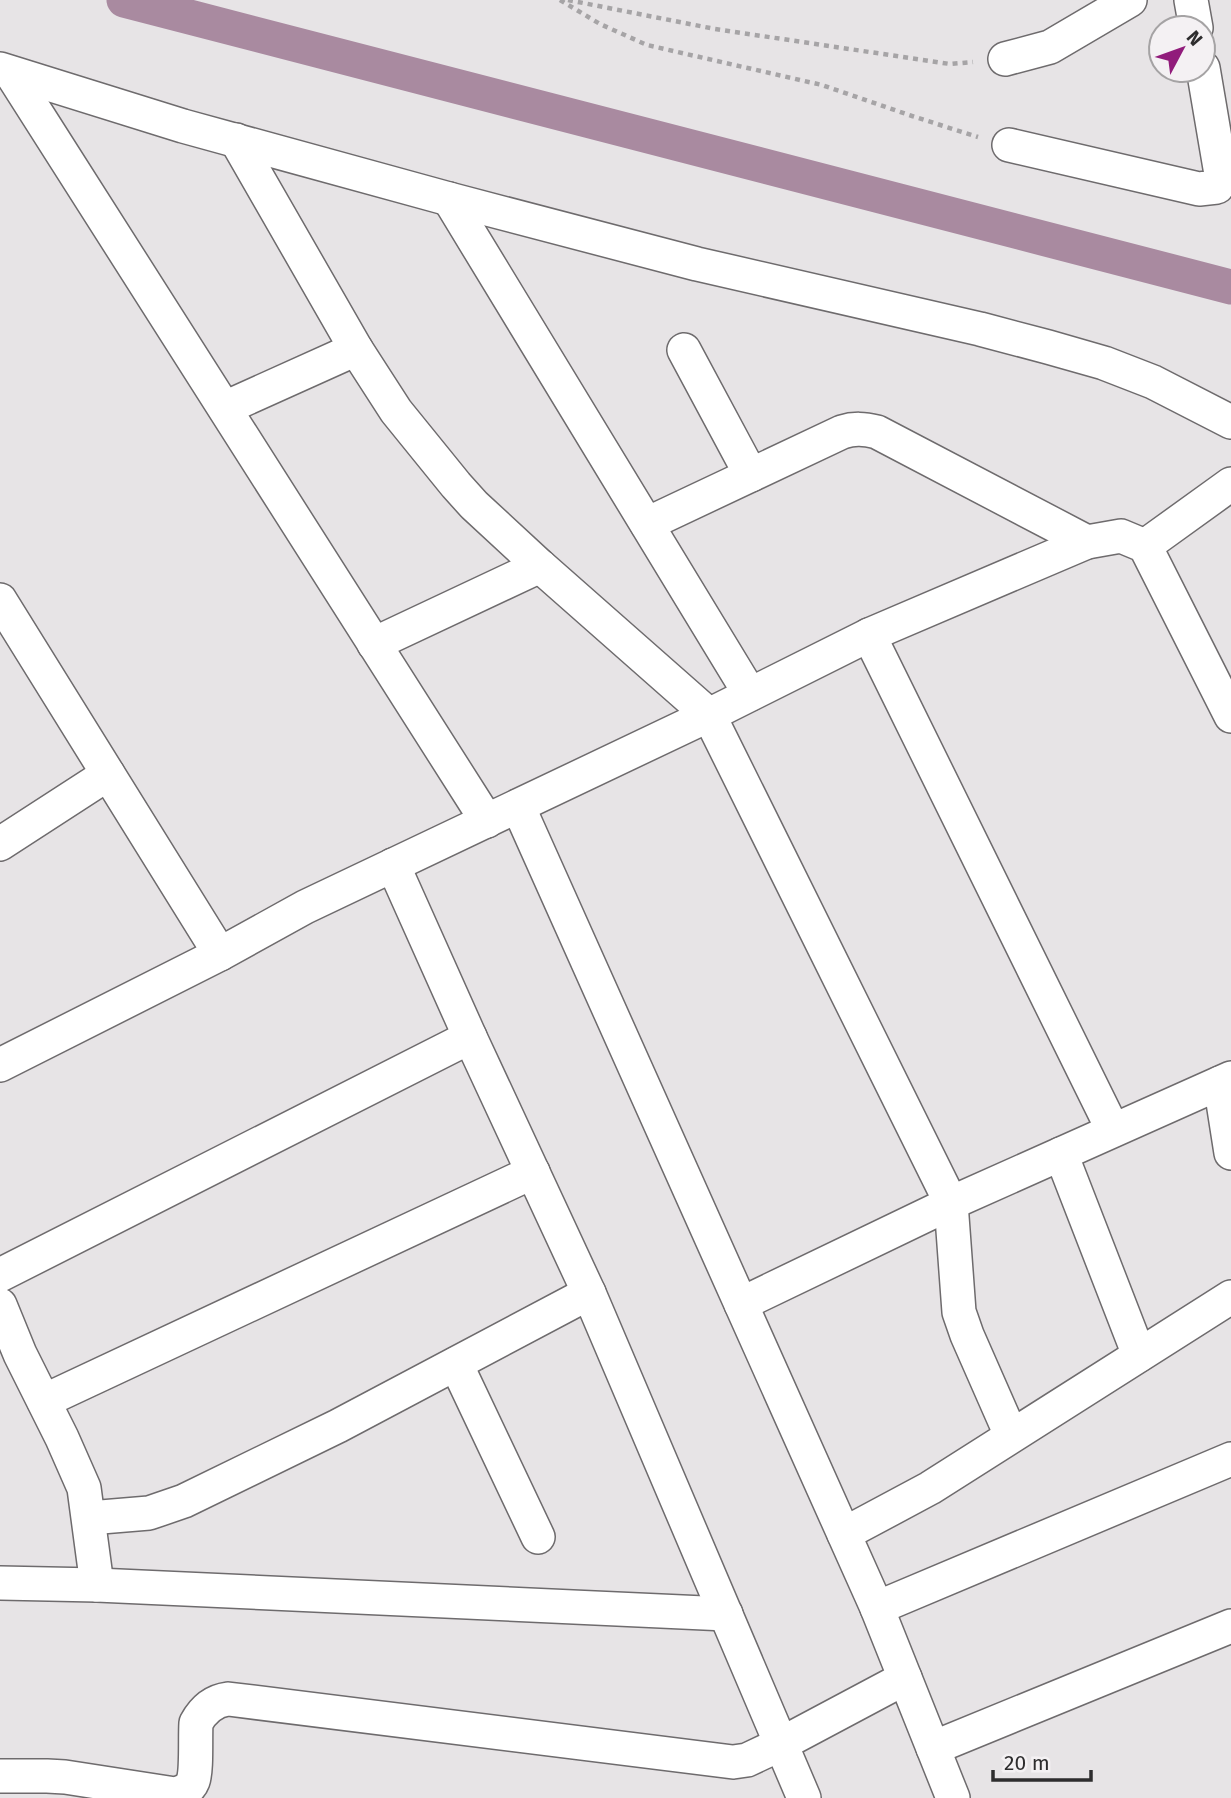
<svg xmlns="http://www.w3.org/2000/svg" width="1231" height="1798" font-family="'Fira Sans',sans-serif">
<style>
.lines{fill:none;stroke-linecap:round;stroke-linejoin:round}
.canal{stroke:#a98aa0;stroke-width:35}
.street-casing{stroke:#6e6b6d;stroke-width:36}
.path{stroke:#a6a4a6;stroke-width:4.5;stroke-dasharray:5 5;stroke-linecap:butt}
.street{stroke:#fff;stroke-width:33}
</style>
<rect width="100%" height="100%" fill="#e7e4e6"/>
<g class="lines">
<polyline class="canal" points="124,0 1231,287"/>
<defs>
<g id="street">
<polyline points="1191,0 1196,28"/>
<polyline points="1005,59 1050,47 1130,0"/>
<polyline points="0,69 183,126 449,199 697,264 980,329 1048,347 1104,363 1153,382 1231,422"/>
<polyline points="11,73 487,821"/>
<polyline points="236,140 356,349 396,411 456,485 474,505 540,566 709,715 951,1203 959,1312 967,1335 1011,1435"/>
<polyline points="1009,145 1199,189 1217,187 1221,174 1203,68"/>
<polyline points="449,199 750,694"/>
<polyline points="684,350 751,475"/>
<polyline points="225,408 356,349"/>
<path d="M 647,524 L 842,432 C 855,428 864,429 877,432 L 1087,542"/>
<polyline points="1145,546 1231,484"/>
<polyline points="0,600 220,954"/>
<polyline points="869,635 1113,1130"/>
<polyline points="374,644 540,566"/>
<polyline points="518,806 877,1608 953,1798"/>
<polyline points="0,844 108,774"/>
<polyline points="393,865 470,1037 589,1293 804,1798"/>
<polyline points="0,1065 220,954 305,907 709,715 869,635 1087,542 1121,536 1145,546 1231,716"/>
<polyline points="1220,1083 1231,1153"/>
<polyline points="1061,1154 1139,1355"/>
<polyline points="0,1275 470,1037"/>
<polyline points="741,1304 951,1203 1231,1078"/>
<polyline points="0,1305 20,1354 62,1438 84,1488 97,1585"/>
<polyline points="456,1364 538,1537"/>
<polyline points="44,1401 533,1172"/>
<polyline points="89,1518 149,1513 184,1501 338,1426 589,1293"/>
<polyline points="844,1534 930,1488 1231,1297"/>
<polyline points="0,1583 97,1585 726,1614"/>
<polyline points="877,1608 1231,1459"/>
<polyline points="933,1748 1231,1626"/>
<path d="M 0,1776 L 47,1776 L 65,1777 L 175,1794 C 183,1792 190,1789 193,1781 C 197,1770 195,1737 196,1723 C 203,1710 213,1701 228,1699 L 733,1762 L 747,1760 L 781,1744 L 905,1678"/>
</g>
</defs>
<use href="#street" class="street-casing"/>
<g class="path">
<polyline points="560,0 600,24 647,45 822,85 912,116 978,137"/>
<polyline points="568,0 715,29 950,64 973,62"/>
</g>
<use href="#street" class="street"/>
</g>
<g transform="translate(1182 49) rotate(49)"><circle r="33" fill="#f4f1f3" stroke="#a5a3a4" stroke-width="2"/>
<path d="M0-5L12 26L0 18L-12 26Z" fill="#911c7b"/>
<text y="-10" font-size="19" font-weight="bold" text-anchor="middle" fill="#2e2d2e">N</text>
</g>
<path d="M993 1770v10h98v-10" fill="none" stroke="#2e2d2e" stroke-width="3.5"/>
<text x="1004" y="1770" font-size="21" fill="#2e2d2e" stroke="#f4f1f3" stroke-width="5" paint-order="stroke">20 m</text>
</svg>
